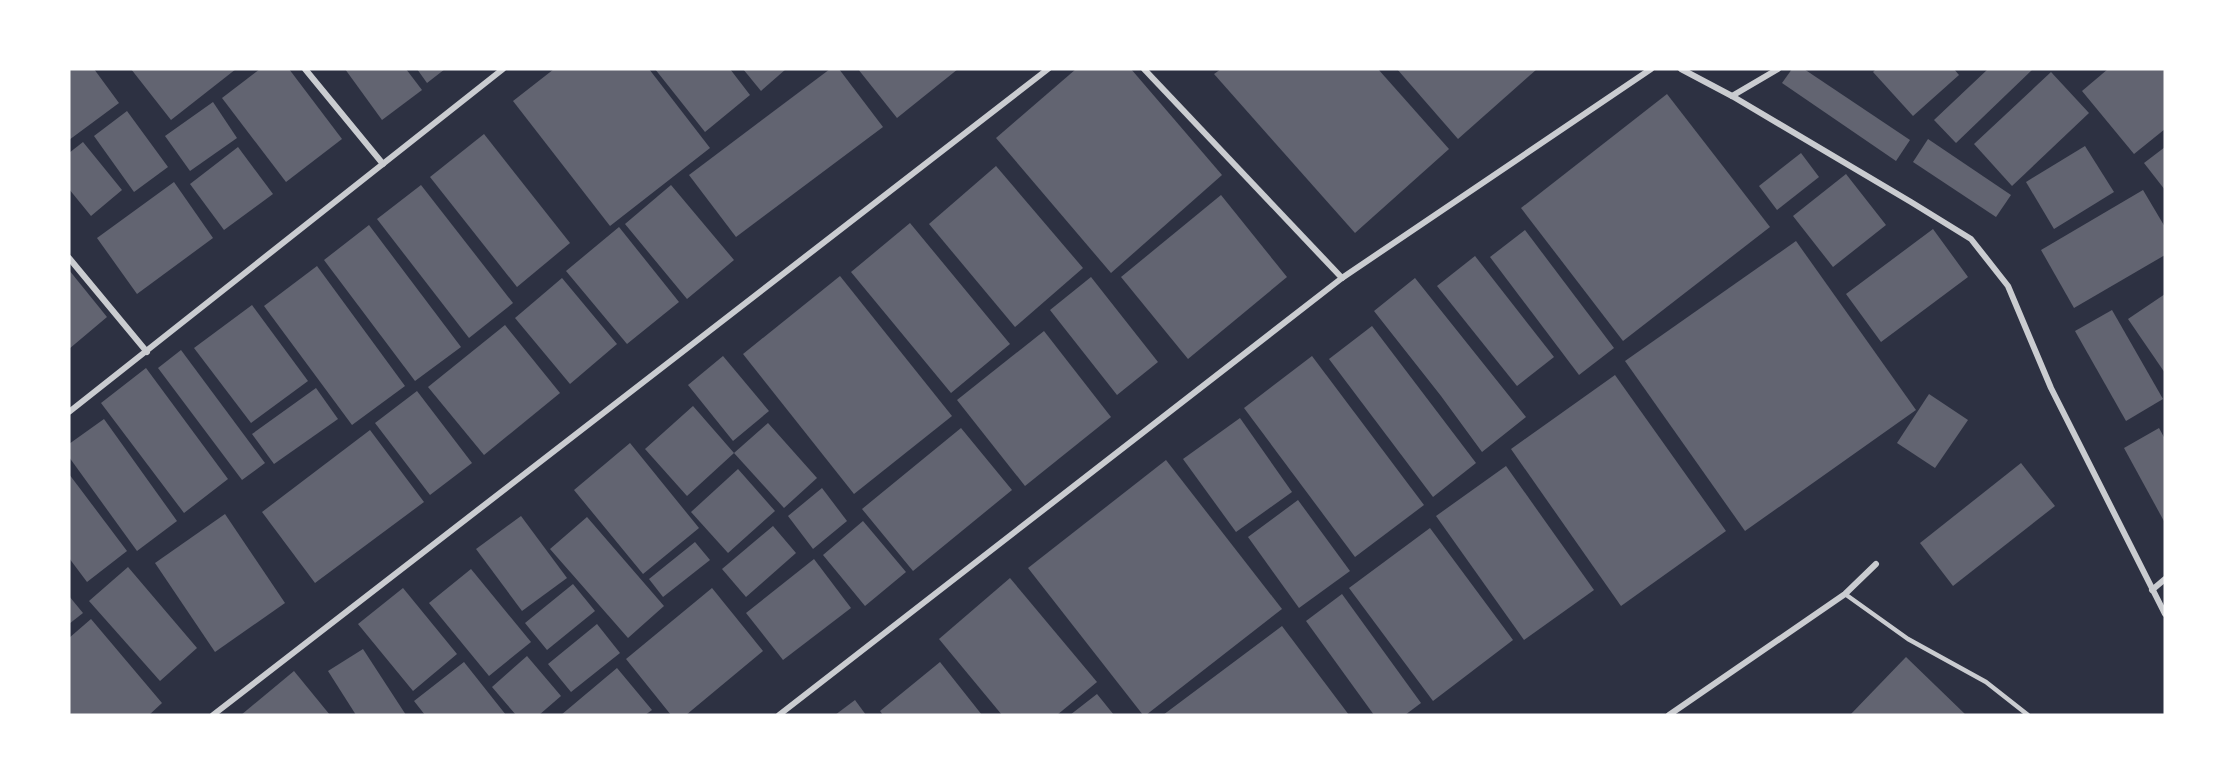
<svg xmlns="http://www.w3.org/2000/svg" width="2234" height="784" font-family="Helvetica,sans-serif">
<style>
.building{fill:#626471}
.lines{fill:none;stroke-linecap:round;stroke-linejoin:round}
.service{stroke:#caccd0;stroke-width:4.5}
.minor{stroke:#caccd0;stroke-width:6}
</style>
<rect width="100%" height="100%" fill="#2d3142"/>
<g class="building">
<polygon points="69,69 94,69 119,103 69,140"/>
<polygon points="131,69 236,69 171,120"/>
<polygon points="260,69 289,69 342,139 286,182 222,98"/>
<polygon points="345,69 406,69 422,90 382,120"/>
<polygon points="417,69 445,69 427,83"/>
<polygon points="554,69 649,69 710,148 610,226 513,101"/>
<polygon points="655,69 730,69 750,95 705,132"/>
<polygon points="743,69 786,69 761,91"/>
<polygon points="830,69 839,69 883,127 736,237 689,175"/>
<polygon points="858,69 958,69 897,118"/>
<polygon points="1076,69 1131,69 1222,175 1111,273 996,138"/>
<polygon points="1221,69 1378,69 1449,149 1355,233 1214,74"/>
<polygon points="1397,69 1537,69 1458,139"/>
<polygon points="1792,69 1804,69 1910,140 1896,161 1782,83"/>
<polygon points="1876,69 1954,69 1959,75 1913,116 1873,72"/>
<polygon points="1988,69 2033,69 1956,143 1934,120"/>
<polygon points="2108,69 2165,69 2165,129 2134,154 2082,91"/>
<polygon points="2051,72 2089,113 2012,186 1974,144"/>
<polygon points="1667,94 1770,227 1623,341 1521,208"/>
<polygon points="213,102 237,138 190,171 165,136"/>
<polygon points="127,111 168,167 134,192 94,136"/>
<polygon points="484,134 570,243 517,287 430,177"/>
<polygon points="1928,139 2011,195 1996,217 1913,162"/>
<polygon points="83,142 122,190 91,216 69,189 69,153"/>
<polygon points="2085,146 2114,192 2054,229 2026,182"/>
<polygon points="238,147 273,194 224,230 190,184"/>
<polygon points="2165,147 2165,190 2144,163"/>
<polygon points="1801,153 1819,177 1777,210 1759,186"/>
<polygon points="996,166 1083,268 1015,327 929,224"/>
<polygon points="1846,174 1886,225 1833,267 1793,216"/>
<polygon points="174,182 213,238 137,294 97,238"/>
<polygon points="421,185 513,303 469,338 377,219"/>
<polygon points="671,185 734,260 687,299 625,224"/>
<polygon points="2143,190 2165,227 2165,255 2074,308 2041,250"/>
<polygon points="1221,195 1287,277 1188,359 1121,277"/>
<polygon points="910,223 1010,344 951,393 851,272"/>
<polygon points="369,225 461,347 415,381 324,260"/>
<polygon points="619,227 679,302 627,344 566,271"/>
<polygon points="1933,229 1968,277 1881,342 1846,294"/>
<polygon points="1525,230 1614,348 1579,375 1490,257"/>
<polygon points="1796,241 1916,410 1745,531 1625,361"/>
<polygon points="1475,256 1554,357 1517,386 1437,286"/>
<polygon points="317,266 405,386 352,425 264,306"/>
<polygon points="69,270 107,317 69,349"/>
<polygon points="840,276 952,416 854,494 743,354"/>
<polygon points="1091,277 1158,362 1117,395 1050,310"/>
<polygon points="562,278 617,344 570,384 515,318"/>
<polygon points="1415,278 1526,417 1482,452 1441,396 1374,311"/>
<polygon points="2165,294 2165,373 2128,319"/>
<polygon points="252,305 308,381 251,423 194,348"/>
<polygon points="2112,310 2163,399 2126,421 2075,331"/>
<polygon points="505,325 560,393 484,455 428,387"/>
<polygon points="1372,326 1476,463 1433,497 1329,359"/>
<polygon points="1044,331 1111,417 1025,486 957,400"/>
<polygon points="181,350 265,463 242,480 158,368"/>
<polygon points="723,356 769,411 733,441 688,385"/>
<polygon points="1312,356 1424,505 1355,557 1244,408"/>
<polygon points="146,368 228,479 184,513 101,403"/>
<polygon points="1615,375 1726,531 1621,606 1511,449"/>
<polygon points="316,388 338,419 274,464 252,434"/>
<polygon points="417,391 472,463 430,495 375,423"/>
<polygon points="1929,394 1968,420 1935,468 1897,443"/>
<polygon points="693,406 734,453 687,496 645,449"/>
<polygon points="1240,418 1292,492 1236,532 1183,459"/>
<polygon points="104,419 177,521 137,551 69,457 69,444"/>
<polygon points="768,423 817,478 784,508 734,453"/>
<polygon points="961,428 1012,490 913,571 862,509"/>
<polygon points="2159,428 2165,439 2165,523 2124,448"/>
<polygon points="370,430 424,502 315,583 262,512"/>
<polygon points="630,443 699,528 643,574 574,490"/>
<polygon points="1166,460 1282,609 1146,715 1143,715 1028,568"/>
<polygon points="2021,463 2055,506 1953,586 1920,543"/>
<polygon points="1506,466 1594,590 1524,640 1436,516"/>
<polygon points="738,469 775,511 728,553 691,512"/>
<polygon points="69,474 127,551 87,582 69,558"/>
<polygon points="822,488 847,521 813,549 788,516"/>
<polygon points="1298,500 1350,571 1299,608 1248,537"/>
<polygon points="225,514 285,603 215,652 155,563"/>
<polygon points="521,516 567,578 522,611 476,549"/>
<polygon points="587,517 664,606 628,638 550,549"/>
<polygon points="863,521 906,572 865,606 823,555"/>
<polygon points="773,526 796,553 746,597 722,569"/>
<polygon points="1430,528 1513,640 1433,701 1349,588"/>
<polygon points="695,542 710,560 663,597 649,579"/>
<polygon points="814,559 851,608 783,660 746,613"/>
<polygon points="128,567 197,648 160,681 89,601"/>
<polygon points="471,569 531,642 489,676 429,603"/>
<polygon points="1010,578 1097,682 1057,715 1002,715 939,639"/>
<polygon points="573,584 595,611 547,650 525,623"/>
<polygon points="403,588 457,654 413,691 358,624"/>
<polygon points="712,588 763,651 686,715 671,715 626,659"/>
<polygon points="1342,594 1421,703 1405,715 1374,715 1306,621"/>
<polygon points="69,596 83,613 69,624"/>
<polygon points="91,619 162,703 149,715 69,715 69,638"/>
<polygon points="597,624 620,653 571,692 548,664"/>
<polygon points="1282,626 1349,715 1163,715"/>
<polygon points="363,649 406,715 356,715 328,671"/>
<polygon points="527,656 561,696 539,715 516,715 492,687"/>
<polygon points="1906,657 1966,715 1850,715"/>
<polygon points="464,662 506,715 425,715 414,701"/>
<polygon points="940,662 982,715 883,715 880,711"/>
<polygon points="617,668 652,710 645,715 561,715"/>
<polygon points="294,671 330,715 241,715"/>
<polygon points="1097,694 1114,715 1070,715"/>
<polygon points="855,700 866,715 835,715"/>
</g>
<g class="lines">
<polyline class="service" points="1845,594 1908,639 1986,682 2028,715"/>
<g class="minor">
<polyline points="305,69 383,164"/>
<polyline points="1144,69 1342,278"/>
<polyline points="1681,69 1732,96 1911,202 1971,239 2008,286 2051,388 2165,614"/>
<polyline points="1732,96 1778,69"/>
<polyline points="69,258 147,352"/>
<polyline points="69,412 503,69"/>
<polyline points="2152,590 2165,579"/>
<polyline points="213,715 1048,69"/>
<polyline points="779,715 1342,278 1651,69"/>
<polyline points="1669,715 1845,594 1876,564"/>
</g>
</g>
<rect width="2234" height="784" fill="none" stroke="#ffffff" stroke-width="141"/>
</svg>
